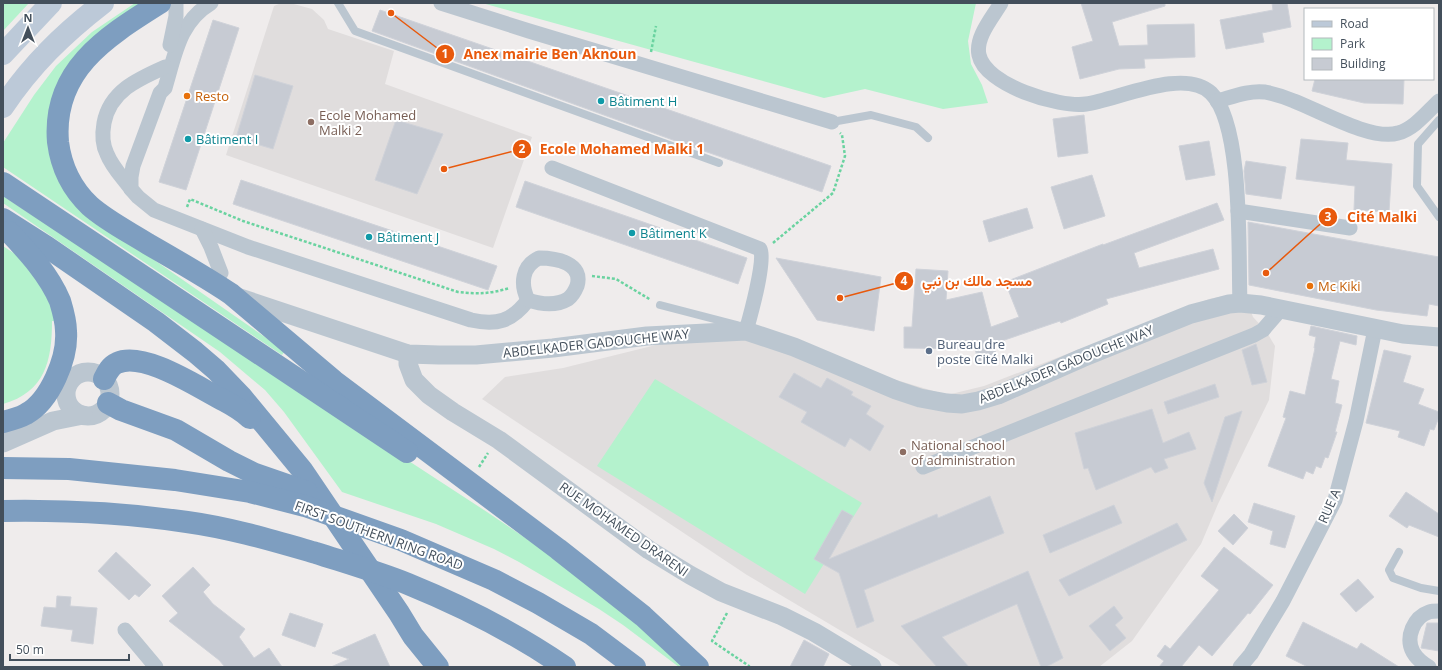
<svg xmlns="http://www.w3.org/2000/svg" width="1442" height="670" font-family="'Open Sans',Vazirmatn,sans-serif">
<style>
.education{fill:#e0dddd}
.green{fill:#b4f2cd}
.building{fill:#c7cbd3;stroke:#cfd2d9}
.lines{fill:none;stroke-linecap:round;stroke-linejoin:round}
.path{stroke:#6ad3a0;stroke-width:2.5;stroke-dasharray:3 2;stroke-linecap:butt}
.service{stroke:#bbc6d0;stroke-width:8}
.minor{stroke:#bbc6d0;stroke-width:15}
.tertiary{stroke:#bbc6d0;stroke-width:19}
.secondary{stroke:#bcc9d8;stroke-width:22}
.motorway{stroke:#7e9ec0;stroke-width:22}
.food-dot{fill:#e8710a;stroke:#fff;stroke-width:1.5}
.culture-dot{fill:#0f9aa8;stroke:#fff;stroke-width:1.5}
.education-dot{fill:#8d6e63;stroke:#fff;stroke-width:1.5}
.service-dot{fill:#5c6f8a;stroke:#fff;stroke-width:1.5}
.labels{text-anchor:middle;stroke-width:4;stroke-linejoin:round;paint-order:stroke}
.food-label{font-size:13px;fill:#c56008;stroke:#fff;text-anchor:start}
.culture-label{font-size:13px;fill:#0d838f;stroke:#fff;text-anchor:start}
.education-label{font-size:13px;fill:#785e54;stroke:#fff;text-anchor:start}
.street-label{font-size:13px;fill:#434f5b;stroke:#fff}
.service-label{font-size:13px;fill:#4e5e75;stroke:#fff;text-anchor:start}
.leader{fill:none;stroke:#e8590c;stroke-width:1.5}
.callout-dot{fill:#e8590c;stroke:#fff;stroke-width:1.5}
.mark-label{font-size:12px;text-anchor:middle;font-weight:bold;fill:#fff}
.callout-label{font-size:14px;text-anchor:middle;font-weight:bold;fill:#e8590c;stroke:#fff;stroke-width:4;stroke-linejoin:round;paint-order:stroke}
</style>
<rect width="100%" height="100%" fill="#efecec"/>
<g class="education">
<polygon points="281,3 290,3 312,9 324,20 328,29 394,51 385,84 532,137 493,248 226,155 274,6"/>
<polygon points="1224,296 1246,297 1253,317 1266,331 1275,346 1269,400 1218,504 1201,544 1132,641 1099,667 902,667 747,575 482,399 505,377 563,368 660,344 744,335 947,395 984,386 1209,299"/>
</g>
<g class="green">
<polygon points="3,3 29,3 3,31"/>
<polygon points="135,3 146,3 57,97 81,209 285,351 282,355 3,167 3,143 34,95 56,66 92,32"/>
<polygon points="482,3 976,3 968,41 971,64 982,85 988,103 943,109 865,89 824,98"/>
<path d="M 3,196 L 487,512 C 512,529 538,546 563,565 C 606,596 645,632 685,667 L 679,667 L 623,625 L 599,609 L 519,562 L 494,549 L 436,524 L 342,492 L 284,412 L 265,390 L 220,352 L 3,203 Z"/>
<path d="M 3,246 L 18,256 L 35,273 L 58,321 L 52,321 C 52,361 45,392 3,404 Z"/>
<polygon points="655,379 862,503 805,594 597,466"/>
</g>
<g class="building">
<polygon points="1081,3 1165,3 1165,6 1112,22 1119,46 1148,45 1147,25 1194,24 1195,57 1144,59 1145,68 1119,69 1080,79 1072,47 1093,41"/>
<polygon points="1272,3 1287,3 1291,27 1262,33 1264,42 1226,49 1220,20 1273,10"/>
<polygon points="380,10 831,166 822,192 684,144 372,31"/>
<polygon points="213,20 239,28 186,190 159,182"/>
<polygon points="255,75 293,86 273,149 236,138"/>
<polygon points="1315,79 1404,79 1403,104 1364,103 1312,91"/>
<polygon points="1084,115 1088,153 1058,157 1053,119"/>
<polygon points="396,120 443,134 417,194 375,180"/>
<polygon points="1301,139 1348,143 1346,160 1392,164 1389,212 1354,210 1355,186 1296,179"/>
<polygon points="1209,141 1215,175 1186,180 1179,146"/>
<polygon points="1246,161 1286,167 1281,199 1246,194 1244,171"/>
<polygon points="1092,175 1105,216 1064,229 1051,187"/>
<polygon points="241,180 497,266 488,290 233,204"/>
<polygon points="525,181 747,258 738,284 516,207"/>
<polygon points="1217,203 1224,220 1134,253 1139,268 1213,249 1219,269 1106,299 1108,304 1061,323 1060,321 993,344 998,360 979,364 975,349 904,348 904,327 912,327 916,269 948,271 946,300 982,292 991,327 1019,317 1005,282 1103,244 1103,245"/>
<polygon points="1027,208 1033,228 989,242 983,221"/>
<polygon points="1248,222 1439,257 1439,306 1429,304 1427,316 1376,310 1249,285"/>
<polygon points="776,258 881,277 874,331 817,320"/>
<polygon points="1311,326 1357,336 1356,345 1340,341 1331,379 1339,381 1335,403 1342,405 1335,432 1337,432 1328,458 1325,457 1321,468 1316,466 1313,474 1306,471 1303,479 1268,466 1286,418 1283,417 1290,391 1305,395 1315,348 1314,348 1316,337 1309,335"/>
<polygon points="1256,344 1267,382 1252,385 1242,350"/>
<polygon points="1384,350 1411,356 1403,382 1424,389 1418,404 1439,412 1439,417 1434,430 1430,429 1424,446 1398,437 1400,431 1366,423"/>
<polygon points="794,373 821,388 827,378 853,392 851,395 871,406 866,414 884,426 870,451 850,438 845,447 801,422 807,412 779,397"/>
<polygon points="1215,384 1219,397 1168,414 1164,402"/>
<polygon points="1152,409 1163,443 1189,432 1196,449 1164,459 1168,468 1155,473 1151,467 1096,490 1088,468 1084,469 1075,433"/>
<polygon points="1242,411 1212,502 1204,483 1225,417"/>
<polygon points="1406,492 1439,514 1439,537 1409,525 1407,528 1389,516"/>
<polygon points="990,496 1004,533 864,590 874,621 857,628 839,573 814,559 842,510 853,516 829,559 937,514 938,518"/>
<polygon points="1254,503 1295,516 1285,548 1270,544 1273,531 1248,522"/>
<polygon points="1114,505 1122,523 1050,553 1043,535"/>
<polygon points="1234,514 1248,528 1233,545 1218,531"/>
<polygon points="1177,523 1187,540 1069,596 1059,580"/>
<polygon points="1224,547 1273,585 1250,614 1248,613 1212,656 1199,645 1181,667 1159,667 1164,661 1157,656 1165,645 1170,649 1219,590 1201,576"/>
<polygon points="116,552 151,585 139,597 135,594 129,600 98,571"/>
<polygon points="193,567 210,585 203,592 213,604 245,629 239,637 254,658 269,648 282,667 225,667 219,660 169,621 178,613 162,596"/>
<polygon points="1028,571 1063,658 1046,667 1041,667 1017,604 942,637 969,667 937,667 901,626"/>
<polygon points="1358,579 1374,597 1356,612 1340,594"/>
<polygon points="57,596 71,597 70,606 97,608 93,644 71,641 73,630 41,626 44,607 56,608"/>
<polygon points="1114,606 1123,618 1115,625 1126,638 1110,651 1089,626"/>
<polygon points="290,613 323,624 315,647 282,635"/>
<polygon points="1303,622 1357,649 1361,643 1399,667 1308,667 1286,656"/>
<polygon points="1427,623 1439,623 1439,651 1421,648"/>
<polygon points="375,634 390,667 331,667 349,659 332,653"/>
<polygon points="804,640 829,654 823,667 790,667"/>
</g>
<g class="lines">
<g class="path">
<polyline points="651,52 656,26"/>
<path d="M 187,207 L 190,199 L 243,221 L 458,292 C 479,294 489,294 510,288"/>
<polyline points="773,243 833,193 845,156 842,135 840,133"/>
<polyline points="592,276 616,279 651,300"/>
<polyline points="479,467 488,453"/>
<polyline points="727,613 712,641 749,666 748,667"/>
</g>
<g class="service">
<polyline points="338,3 355,31 719,163"/>
<polyline points="1439,120 1418,144 1417,186 1439,217"/>
<polyline points="832,122 871,115 916,127 928,138"/>
<polyline points="660,305 737,325"/>
<polyline points="1399,552 1389,570 1393,578 1421,588 1439,591"/>
</g>
<g class="minor">
<path d="M 211,3 C 179,22 175,55 165,88 L 160,93 L 133,166 L 131,177 L 131,189 L 138,197 L 154,210 L 248,247 L 471,320 C 497,326 512,321 528,300"/>
<polyline points="441,3 529,31 832,122"/>
<path d="M 1001,3 C 993,17 975,37 979,55 C 985,85 1059,108 1086,104 C 1117,100 1184,67 1211,93 C 1244,125 1238,257 1240,303"/>
<polyline points="170,45 176,16 176,3"/>
<path d="M 1217,101 C 1232,97 1249,90 1265,92 C 1275,94 1285,97 1294,101 C 1320,111 1372,141 1398,133 C 1414,129 1427,112 1439,101"/>
<path d="M 552,168 L 760,249 C 766,260 750,317 746,331"/>
<path d="M 131,189 C 123,178 112,167 107,154 C 102,144 102,134 104,123 C 110,91 138,79 165,67"/>
<polyline points="1238,211 1350,228"/>
<polyline points="202,229 211,247 221,273 215,283"/>
<path d="M 539,258 C 556,258 584,263 577,286 C 575,291 572,296 568,299 C 556,306 540,304 528,300 C 520,284 522,266 539,258 Z"/>
<polyline points="923,467 1254,335 1263,330 1281,309"/>
<polyline points="125,630 156,667"/>
<polyline points="1240,667 1251,654 1283,601 1335,500 1356,421 1375,329"/>
<path d="M 1429,667 C 1422,663 1417,659 1413,652 C 1405,637 1414,617 1429,612 C 1432,611 1436,611 1439,611"/>
</g>
<g class="tertiary">
<polyline points="234,296 408,354 439,355 476,355 553,348 647,336 746,331 794,347 896,390 920,398 947,403 962,404 978,401 998,395 1082,358 1191,314 1229,304 1240,303 1261,305 1403,334 1439,337"/>
<polyline points="408,354 408,364 414,380 429,395 453,412 499,440 649,550 690,575 721,592 782,616 814,632 872,667"/>
<circle cx="88" cy="394" r="22"/>
<polyline points="3,443 53,421 83,415"/>
</g>
<g class="secondary">
<polyline points="3,54 51,3"/>
<path d="M 3,107 C 31,65 63,34 103,3"/>
</g>
<g class="motorway">
<path d="M 160,3 C 106,37 52,70 58,142 C 61,166 72,189 90,206 C 107,221 129,232 148,244 C 176,260 204,276 231,294 L 334,381 L 558,549 L 643,616 L 698,667"/>
<polyline points="3,183 407,452"/>
<polyline points="3,219 47,247 156,322 195,352 216,370 241,396 302,470 399,613 413,636 438,667"/>
<path d="M 104,379 C 107,373 110,366 117,363 C 143,351 196,386 219,398 C 232,405 239,408 250,418"/>
<polyline points="108,403 121,410 176,430 229,461 255,474 307,492"/>
<path d="M 3,422 C 11,420 19,418 26,414 C 50,401 68,358 66,331 C 66,321 63,311 60,301 C 49,275 29,253 9,232"/>
<polyline points="3,468 69,469 175,480 250,492 305,506 401,540 494,580 538,603 591,634 635,667"/>
<path d="M 3,511 C 64,510 126,513 187,522 C 231,528 274,541 316,553 C 347,563 378,572 408,584 C 462,606 517,634 565,667"/>
</g>
</g>
<g class="food-dot">
<circle cx="187" cy="96" r="4"/>
<circle cx="1310" cy="286" r="4"/>
</g>
<g class="culture-dot">
<circle cx="601" cy="101" r="4"/>
<circle cx="188" cy="139" r="4"/>
<circle cx="632" cy="233" r="4"/>
<circle cx="369" cy="237" r="4"/>
</g>
<g class="education-dot">
<circle cx="311" cy="122" r="4"/>
<circle cx="903" cy="452" r="4"/>
</g>
<circle class="service-dot" cx="929" cy="351" r="4"/>
<g class="labels">
<g class="food-label">
<text x="195" y="101">Resto</text>
<text x="1318" y="291">Mc Kiki</text>
</g>
<g class="culture-label">
<text x="609" y="106">Bâtiment H</text>
<text x="196" y="144">Bâtiment I</text>
<text x="640" y="238">Bâtiment K</text>
<text x="377" y="242">Bâtiment J</text>
</g>
<g class="education-label">
<text x="319" y="120">Ecole Mohamed<tspan x="319" dy="15">Malki 2</tspan></text>
<text x="911" y="450">National school<tspan x="911" dy="15">of administration</tspan></text>
</g>
<g class="street-label">
<text transform="translate(596 343) rotate(-6)" y="5">ABDELKADER GADOUCHE WAY</text>
<text transform="translate(1066 364) rotate(-22)" y="5">ABDELKADER GADOUCHE WAY</text>
<text transform="translate(1329 506) rotate(-66)" y="5">RUE A</text>
<text transform="translate(624 529) rotate(35)" y="5">RUE MOHAMED DRARENI</text>
<text transform="translate(379 535) rotate(20)" y="5">FIRST SOUTHERN RING ROAD</text>
</g>
<g class="service-label">
<text x="937" y="349">Bureau dre<tspan x="937" dy="15">poste Cité Malki</tspan></text>
</g>
</g>
<path class="leader" d="M391 13L445 54M444 169L522 149M1266 273L1328 217M840 298L904 281"/>
<g class="callout-dot">
<circle cx="391" cy="13" r="4"/>
<circle cx="444" cy="169" r="4"/>
<circle cx="1266" cy="273" r="4"/>
<circle cx="840" cy="298" r="4"/>
<circle cx="445" cy="54" r="10"/>
<circle cx="522" cy="149" r="10"/>
<circle cx="1328" cy="217" r="10"/>
<circle cx="904" cy="281" r="10"/>
</g>
<g class="mark-label">
<text x="445" y="58">1</text>
<text x="522" y="153">2</text>
<text x="1328" y="221">3</text>
<text x="904" y="285">4</text>
</g>
<g class="callout-label">
<text x="550" y="59">Anex mairie Ben Aknoun</text>
<text x="622" y="154">Ecole Mohamed Malki 1</text>
<text x="1382" y="222">Cité Malki</text>
<text x="977" y="286">مسجد مالك بن نبي</text>
</g>
<rect width="1442" height="670" fill="none" stroke="#434f5b" stroke-width="8"/>
<rect x="1304" y="8" width="130" height="72" fill="#ffffff" stroke="#b4b9bd"/>
<rect x="1312" y="21" width="20" height="6" fill="#bcc9d8" stroke="#b4b9bd"/>
<text x="1340" y="28" font-size="12" fill="#434f5b">Road</text>
<rect x="1312" y="38" width="20" height="12" fill="#b4f2cd" stroke="#b4b9bd"/>
<text x="1340" y="48" font-size="12" fill="#434f5b">Park</text>
<rect x="1312" y="58" width="20" height="12" fill="#c7cbd3" stroke="#b4b9bd"/>
<text x="1340" y="68" font-size="12" fill="#434f5b">Building</text>
<g transform="translate(28 28)" stroke="#ffffff" stroke-width="3" paint-order="stroke">
<path d="M0-3L7 15L0 10L-7 15Z" fill="#434f5b"/>
<text y="-6" font-size="11" font-weight="bold" text-anchor="middle" fill="#434f5b">N</text>
</g>
<path d="M10 654v6h119v-6" fill="none" stroke="#434f5b" stroke-width="2"/>
<text x="16" y="654" font-size="12" fill="#434f5b" stroke="#ffffff" stroke-width="3" paint-order="stroke">50 m</text>
</svg>
